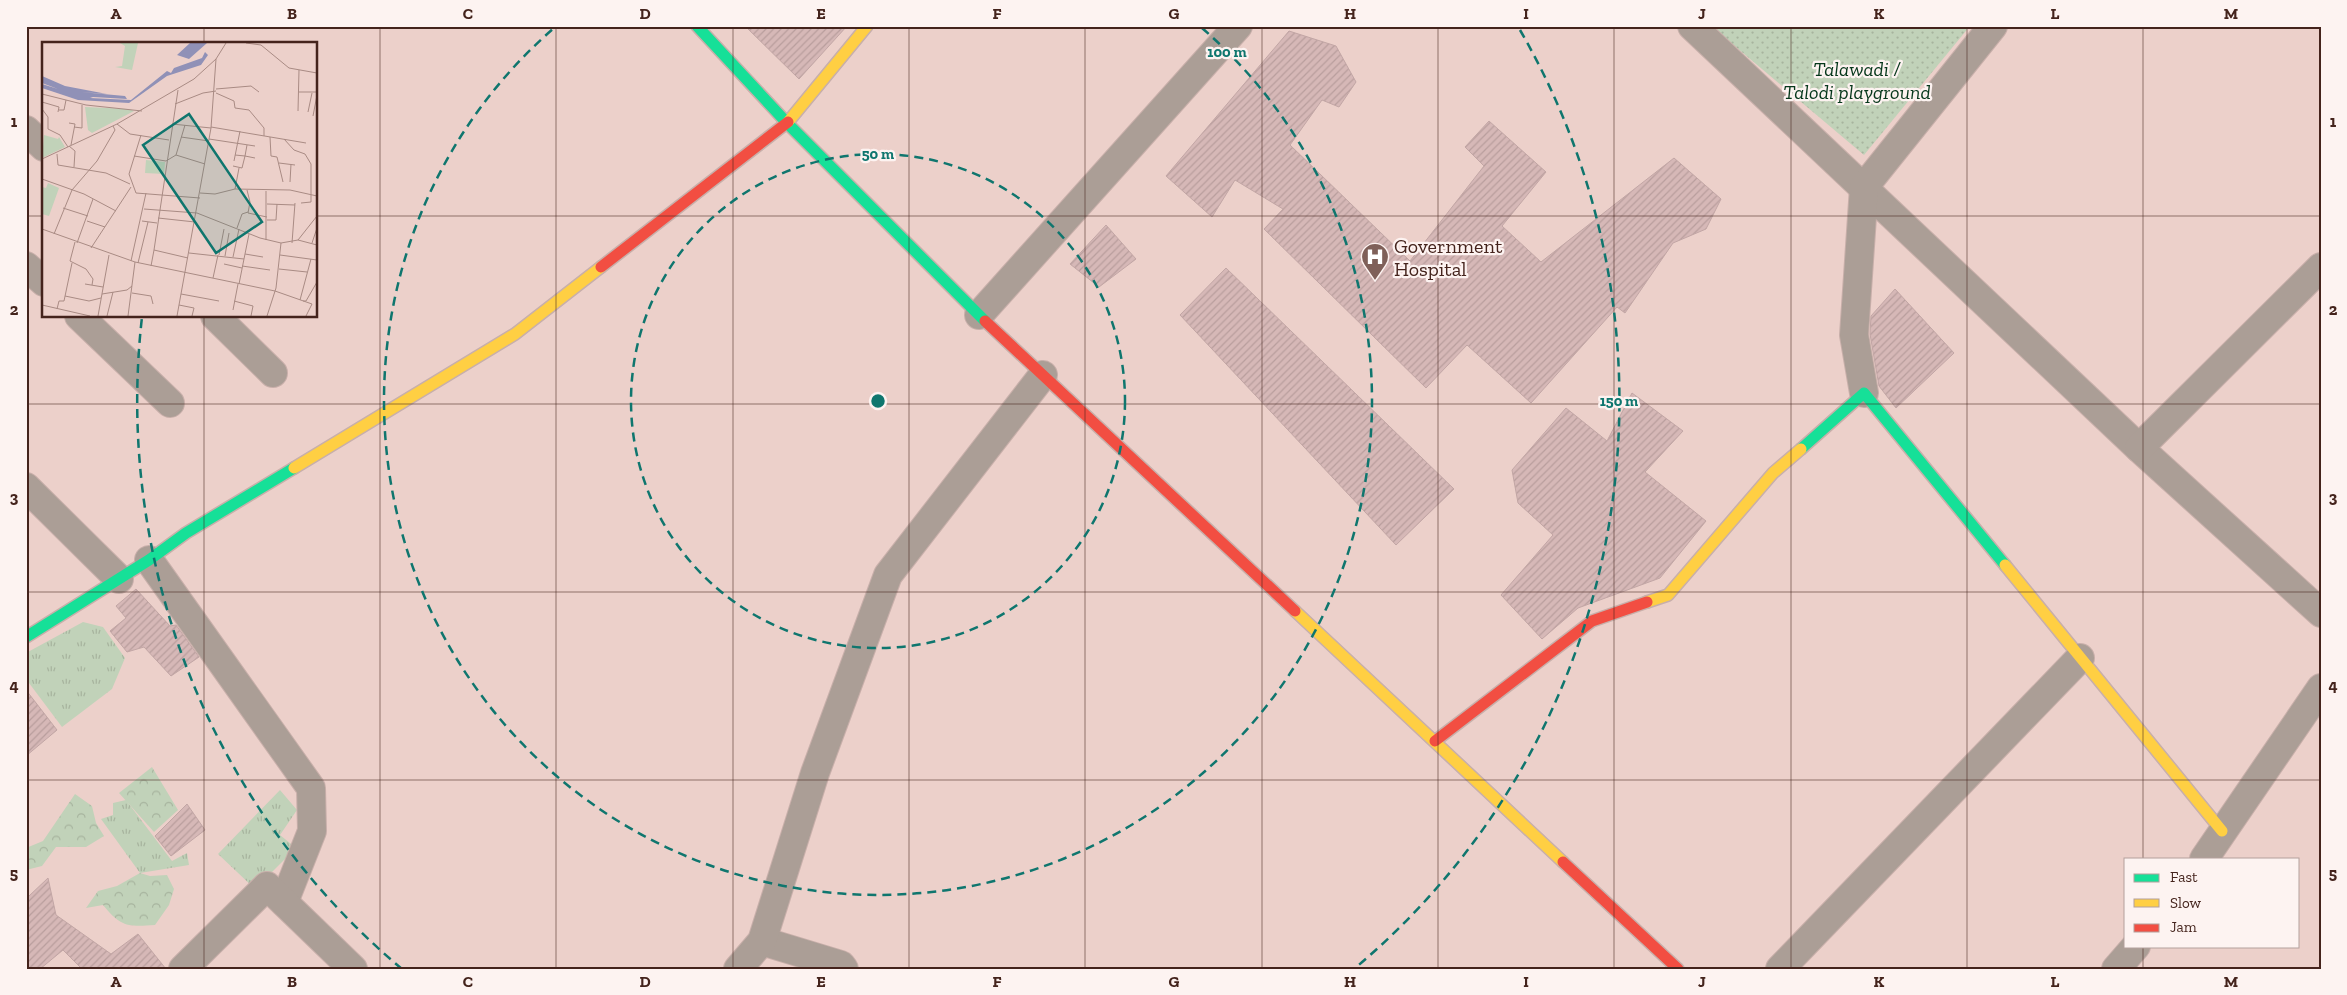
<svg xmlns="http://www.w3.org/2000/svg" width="2347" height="995" font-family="'Zilla Slab',serif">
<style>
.grass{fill:url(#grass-tufts)}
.forest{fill:url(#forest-crowns)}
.park{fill:url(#park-dots)}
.building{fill:url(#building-hatch);stroke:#c2a6a5}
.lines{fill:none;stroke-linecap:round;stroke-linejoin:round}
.street-casing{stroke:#c8afaa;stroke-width:30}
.fast-casing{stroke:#c8afaa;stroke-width:14}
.slow-casing{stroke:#c8afaa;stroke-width:14}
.jam-casing{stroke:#c8afaa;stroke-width:14}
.street{stroke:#ab9e96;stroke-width:28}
.fast{stroke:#16e098;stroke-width:11}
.slow{stroke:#ffcf43;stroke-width:11}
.jam{stroke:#f24e42;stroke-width:11}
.grid{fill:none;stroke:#44231c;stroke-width:1;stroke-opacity:0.55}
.ring{fill:none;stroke:#0f766e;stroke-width:2.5;stroke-dasharray:9 6}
.labels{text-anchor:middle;stroke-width:4.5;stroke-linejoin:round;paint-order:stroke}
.park-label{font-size:20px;font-style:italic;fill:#06371b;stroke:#fdf3f1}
.poi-label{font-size:20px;fill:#44231c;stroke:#fdf3f1;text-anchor:start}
.inset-road{fill:none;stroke:#a98b84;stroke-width:1}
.view{fill:#0f766e;fill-opacity:0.15;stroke:#0f766e;stroke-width:2.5}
.inset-edge{fill:none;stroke:#44231c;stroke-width:2.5}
.centre{fill:#0f766e;stroke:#fdf3f1;stroke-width:2.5}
.ring-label{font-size:15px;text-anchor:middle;font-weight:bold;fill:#0f766e;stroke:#fdf3f1;stroke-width:4.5;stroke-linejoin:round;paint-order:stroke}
.neatline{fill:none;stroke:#44231c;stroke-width:2}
.grid-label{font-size:16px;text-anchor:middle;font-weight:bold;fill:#44231c}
</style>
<defs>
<pattern id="grass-tufts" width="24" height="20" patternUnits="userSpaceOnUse" patternTransform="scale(1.25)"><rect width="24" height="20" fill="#c1d2b9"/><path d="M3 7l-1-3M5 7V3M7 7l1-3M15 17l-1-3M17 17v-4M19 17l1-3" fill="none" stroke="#a7b49e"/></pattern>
<pattern id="forest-crowns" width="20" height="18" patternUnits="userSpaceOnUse" patternTransform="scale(1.25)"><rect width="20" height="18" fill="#c1d2b9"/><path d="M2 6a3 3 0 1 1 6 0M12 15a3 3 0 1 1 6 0" fill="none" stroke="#a7b49e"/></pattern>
<pattern id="park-dots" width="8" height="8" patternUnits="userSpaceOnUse" patternTransform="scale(1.25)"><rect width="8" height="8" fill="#c1d2b9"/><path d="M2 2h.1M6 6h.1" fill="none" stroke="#a7b49e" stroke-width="1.8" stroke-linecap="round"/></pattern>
<pattern id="building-hatch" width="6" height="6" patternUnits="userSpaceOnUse" patternTransform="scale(1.25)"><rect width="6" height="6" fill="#d6b8b7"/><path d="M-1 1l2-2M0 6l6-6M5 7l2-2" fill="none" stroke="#b99e9d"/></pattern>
</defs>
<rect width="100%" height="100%" fill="#ecd0ca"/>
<g class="grass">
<polygon points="83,622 103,627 125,658 112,689 62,727 26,679 26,653"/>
<polygon points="280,790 297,810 280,835 296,848 255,889 218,854"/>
<polygon points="126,800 172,861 187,853 189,865 140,873 101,819 113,815 113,803"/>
</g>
<g class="forest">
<polygon points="152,767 178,810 154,832 119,793"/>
<polygon points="75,794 92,806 96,823 104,836 86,847 56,847 42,866 26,870 26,848 43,841"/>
<path d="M 140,873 L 150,876 L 167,875 L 174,889 L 169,905 L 155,925 C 128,927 121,927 103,905 L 86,908 L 98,891 L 117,886 Z"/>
</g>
<polygon class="park" points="1711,26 1970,26 1864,155"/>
<g class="building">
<polygon points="745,26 847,26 799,79"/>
<polygon points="1289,31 1336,46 1356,82 1339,107 1322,100 1290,145 1410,261 1484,166 1465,147 1489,121 1546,172 1502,226 1541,262 1674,158 1721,199 1706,229 1673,243 1625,313 1617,307 1531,403 1467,345 1426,388 1264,229 1283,209 1235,180 1212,217 1166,176"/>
<polygon points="1106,225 1136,259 1099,287 1070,264"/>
<polygon points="1226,268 1454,489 1396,545 1180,315"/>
<polygon points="1895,289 1954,353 1896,408 1879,386 1870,334 1871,316"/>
<polygon points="1632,393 1683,431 1645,472 1706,521 1660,578 1578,608 1542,639 1501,595 1553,535 1518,503 1512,470 1566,408 1607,441"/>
<polygon points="136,589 170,626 176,625 199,657 171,676 144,647 127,652 110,631 126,618 116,606"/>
<polygon points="26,690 57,730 26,756"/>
<polygon points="187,804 205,830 171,856 155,836"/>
<polygon points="48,878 56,915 111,954 138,934 166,969 82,969 63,950 40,969 26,969 26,895 29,896"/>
</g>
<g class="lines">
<defs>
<g id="street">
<polyline points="1692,26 2139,448 2321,613"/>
<polyline points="26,130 44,147"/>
<polyline points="26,266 44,282"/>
<polyline points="979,315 1238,26"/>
<polyline points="79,316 170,403"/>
<polyline points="215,316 273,373"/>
<polyline points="1864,393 1854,335 1864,187 1993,26"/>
<polyline points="2139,448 2321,267"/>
<polyline points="26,487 119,579"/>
<polyline points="149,560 311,788 312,831 284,902"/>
<polyline points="2204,859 2321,688"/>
<polyline points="762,941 841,965 844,969"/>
<polyline points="183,969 267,886 353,969"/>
<polyline points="738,969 762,941 815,773 888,575 1043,375"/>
<polyline points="1780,969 2080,658"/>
<polyline points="2116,969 2136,946"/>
</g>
<g id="fast">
<polyline points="697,26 787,123 985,321"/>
<polyline points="1801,449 1864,393 2005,565"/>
<polyline points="26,637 149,560 186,533 294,468"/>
</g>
<g id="slow">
<polyline points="788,122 867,26"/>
<polyline points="294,468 515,334 601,267"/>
<polyline points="2005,565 2222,831"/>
<polyline points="1647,602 1668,595 1773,473 1801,449"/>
<polyline points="1295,611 1563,862"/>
</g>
<g id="jam">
<polyline points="601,267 788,122"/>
<polyline points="985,321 1295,611"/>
<polyline points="1435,741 1592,621 1647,602"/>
<polyline points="1563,862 1678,969"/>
</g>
</defs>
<use href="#street" class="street-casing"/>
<use href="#fast" class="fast-casing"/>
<use href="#slow" class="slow-casing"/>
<use href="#jam" class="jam-casing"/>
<use href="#street" class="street"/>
<use href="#fast" class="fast"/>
<use href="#slow" class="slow"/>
<use href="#jam" class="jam"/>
</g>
<path class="grid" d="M 204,26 L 204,44M 380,26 L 380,969M 556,26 L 556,969M 733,26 L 733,969M 909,26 L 909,969M 1085,26 L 1085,969M 1262,26 L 1262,969M 1438,26 L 1438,969M 1614,26 L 1614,969M 1791,26 L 1791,969M 1967,26 L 1967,969M 2143,26 L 2143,859M 26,216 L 44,216M 316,216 L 2321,216M 204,316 L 204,969M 26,404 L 2321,404M 26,592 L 2321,592M 26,780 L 2321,780M 2143,946 L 2143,969"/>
<g class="ring">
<circle cx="878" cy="401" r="247"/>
<path d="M1202 28A494 494 0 1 1 554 28"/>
<path d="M402 969A741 741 0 0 1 142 317M1520 30A741 741 0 0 1 1354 969"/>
</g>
<defs>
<symbol id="hospital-pin" viewBox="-11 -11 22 30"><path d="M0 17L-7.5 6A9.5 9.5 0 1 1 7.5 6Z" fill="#7f6059" stroke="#fdf3f1"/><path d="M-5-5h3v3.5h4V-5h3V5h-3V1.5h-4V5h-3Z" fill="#fff"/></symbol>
</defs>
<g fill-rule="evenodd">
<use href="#hospital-pin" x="1359" y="241" width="32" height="43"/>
</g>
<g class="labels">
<g class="park-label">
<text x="1857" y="76">Talawadi /<tspan x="1857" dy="23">Talodi playground</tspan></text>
</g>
<g class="poi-label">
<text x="1394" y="253">Government<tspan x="1394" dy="23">Hospital</tspan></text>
</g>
</g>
<g transform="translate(42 42)">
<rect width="275" height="275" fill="#ecd0ca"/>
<path d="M 43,65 L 87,67 L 92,69 L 50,91 L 46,88 ZM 2,93 L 16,97 L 17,95 L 23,105 L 0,116 Z" fill="#c1d2b9"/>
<path d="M 104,118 L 123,120 L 122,132 L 103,131 ZM 6,141 L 17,146 L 7,174 L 0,172 L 0,145 L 4,146 Z" fill="#c1d2b9"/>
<path d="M 78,1 L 96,1 L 90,28 L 73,25 L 80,24 L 83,4 Z" fill="#c1d2b9"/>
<path d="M 148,1 L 165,1 L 147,17 L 135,13 ZM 163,10 L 166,13 L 159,23 L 125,34 L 87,61 L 36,58 L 0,46 L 0,42 L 16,47 L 0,41 L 0,34 L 23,44 L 65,52 L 39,50 L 3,39 L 39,50 L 83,54 L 85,57 L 51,55 L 48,56 L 89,58 L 125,29 L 129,31 L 132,26 L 160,16 Z" fill="#9091b7"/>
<path class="inset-road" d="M 204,1 L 219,3 L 247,26 L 275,31M 174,47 L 209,44 L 217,50M 136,48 L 112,208 L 146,216M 257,50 L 275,50M 174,51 L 192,59 L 193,66 L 207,68 L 222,86 L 222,94M 0,52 L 44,63 L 100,69M 0,60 L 17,65 L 16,70M 133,62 L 161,51 L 174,49M 0,67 L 6,75 L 6,87 L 18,93 L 26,105M 17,68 L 22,68 L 24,58M 256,69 L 257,28M 266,70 L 270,51M 271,74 L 275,53M 27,81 L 33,82 L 29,103M 75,82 L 88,92 L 127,98M 130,82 L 169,86M 143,83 L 134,113 L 163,122M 32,85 L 40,86 L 40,63M 169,85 L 264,101M 99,93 L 87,132 L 94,151 L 158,156M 139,95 L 167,99M 228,95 L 229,114 L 235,115 L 241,140M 167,97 L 213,104M 242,97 L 252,108 L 263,112 L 269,122 L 269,160 L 259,161M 205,103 L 203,114 L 213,116M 27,104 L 33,109 L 32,125M 15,112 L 16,123 L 64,131 L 88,142M 92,114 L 124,119 L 134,113M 0,117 L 75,82 L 152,37 L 174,17 L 184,1M 192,119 L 198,89M 237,121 L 253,123M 191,124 L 200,126 L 203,114 L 193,113M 0,137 L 42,152 L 74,169M 248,140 L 249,122M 193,147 L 197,126M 205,148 L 208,160 L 206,171 L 225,175M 224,149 L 224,198M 158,151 L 173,152 L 193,147 L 248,148 L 275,154M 225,162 L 253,163M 21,166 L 46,174M 102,167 L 155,171 L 218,196 L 239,201 L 256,198 L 275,174M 116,176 L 153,180M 225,178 L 234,178 L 235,162M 45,179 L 63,185M 100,179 L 115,181M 195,186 L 200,172 L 206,170M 0,187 L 93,220 L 233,249 L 270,262 L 264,274M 12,192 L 30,148 L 55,119 L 73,88 L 71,84M 256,198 L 275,203M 33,200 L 28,219 L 44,227 L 51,237 L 50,243M 35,201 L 51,157M 250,201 L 253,161M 270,201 L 275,186M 49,206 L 89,145M 147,211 L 202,217M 203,212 L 221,215M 177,213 L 182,187M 238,213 L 275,218M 183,214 L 187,191M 191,215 L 197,187M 89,219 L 104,151M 96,221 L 106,180M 182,222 L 200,226M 109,224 L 112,208M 200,224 L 228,228M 237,227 L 265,230M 171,236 L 176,213M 43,242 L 61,245M 197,242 L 207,192M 90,251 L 109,254 L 111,262M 60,252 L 85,248 L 90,244M 139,252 L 177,259M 23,254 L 47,259 L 59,256M 258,258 L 269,217M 192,259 L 211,264 L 209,274M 261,259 L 264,259 L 275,240M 0,263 L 48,274M 137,263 L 152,266 L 150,274M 15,267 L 17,259 L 22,259 L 30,221M 191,268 L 196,242M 56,274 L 67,213M 65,274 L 71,250M 86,274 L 93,220M 135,274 L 169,86 L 174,17M 225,274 L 234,246 L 239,201"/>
<path class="view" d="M 147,72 L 220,180 L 174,211 L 101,103 Z"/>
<rect width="275" height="275" class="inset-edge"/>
</g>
<circle cx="878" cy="401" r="8" class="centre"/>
<g class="ring-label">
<text x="1227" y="57">100 m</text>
<text x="878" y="159">50 m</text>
<text x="1619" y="406">150 m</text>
</g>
<rect width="2347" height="995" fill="none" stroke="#fdf3f1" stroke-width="55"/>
<rect x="2124" y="858" width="175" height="90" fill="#fdf3f1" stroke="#b3a09c"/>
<rect x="2134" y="874" width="25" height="8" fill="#16e098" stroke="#b3a09c"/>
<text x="2170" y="882" font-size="15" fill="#44231c">Fast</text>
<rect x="2134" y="899" width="25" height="8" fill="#ffcf43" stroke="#b3a09c"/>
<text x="2170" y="908" font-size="15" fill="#44231c">Slow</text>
<rect x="2134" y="924" width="25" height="8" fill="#f24e42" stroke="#b3a09c"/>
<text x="2170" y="932" font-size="15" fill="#44231c">Jam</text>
<rect x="28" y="28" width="2292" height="940" class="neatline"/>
<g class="grid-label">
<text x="116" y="19">A</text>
<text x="292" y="19">B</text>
<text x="468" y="19">C</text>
<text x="645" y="19">D</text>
<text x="821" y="19">E</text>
<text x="997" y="19">F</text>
<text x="1174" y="19">G</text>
<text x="1350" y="19">H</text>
<text x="1526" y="19">I</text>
<text x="1702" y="19">J</text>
<text x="1879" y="19">K</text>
<text x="2055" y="19">L</text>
<text x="2231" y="19">M</text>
<text x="14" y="127">1</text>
<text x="2333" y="127">1</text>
<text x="14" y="315">2</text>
<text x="2333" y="315">2</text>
<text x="14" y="503">3</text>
<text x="2333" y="503">3</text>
<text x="14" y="691">4</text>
<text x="2333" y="691">4</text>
<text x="14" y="879">5</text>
<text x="2333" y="879">5</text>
<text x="116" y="987">A</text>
<text x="292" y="987">B</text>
<text x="468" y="987">C</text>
<text x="645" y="987">D</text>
<text x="821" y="987">E</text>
<text x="997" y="987">F</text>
<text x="1174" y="987">G</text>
<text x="1350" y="987">H</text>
<text x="1526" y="987">I</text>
<text x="1702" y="987">J</text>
<text x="1879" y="987">K</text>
<text x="2055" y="987">L</text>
<text x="2231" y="987">M</text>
</g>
</svg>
